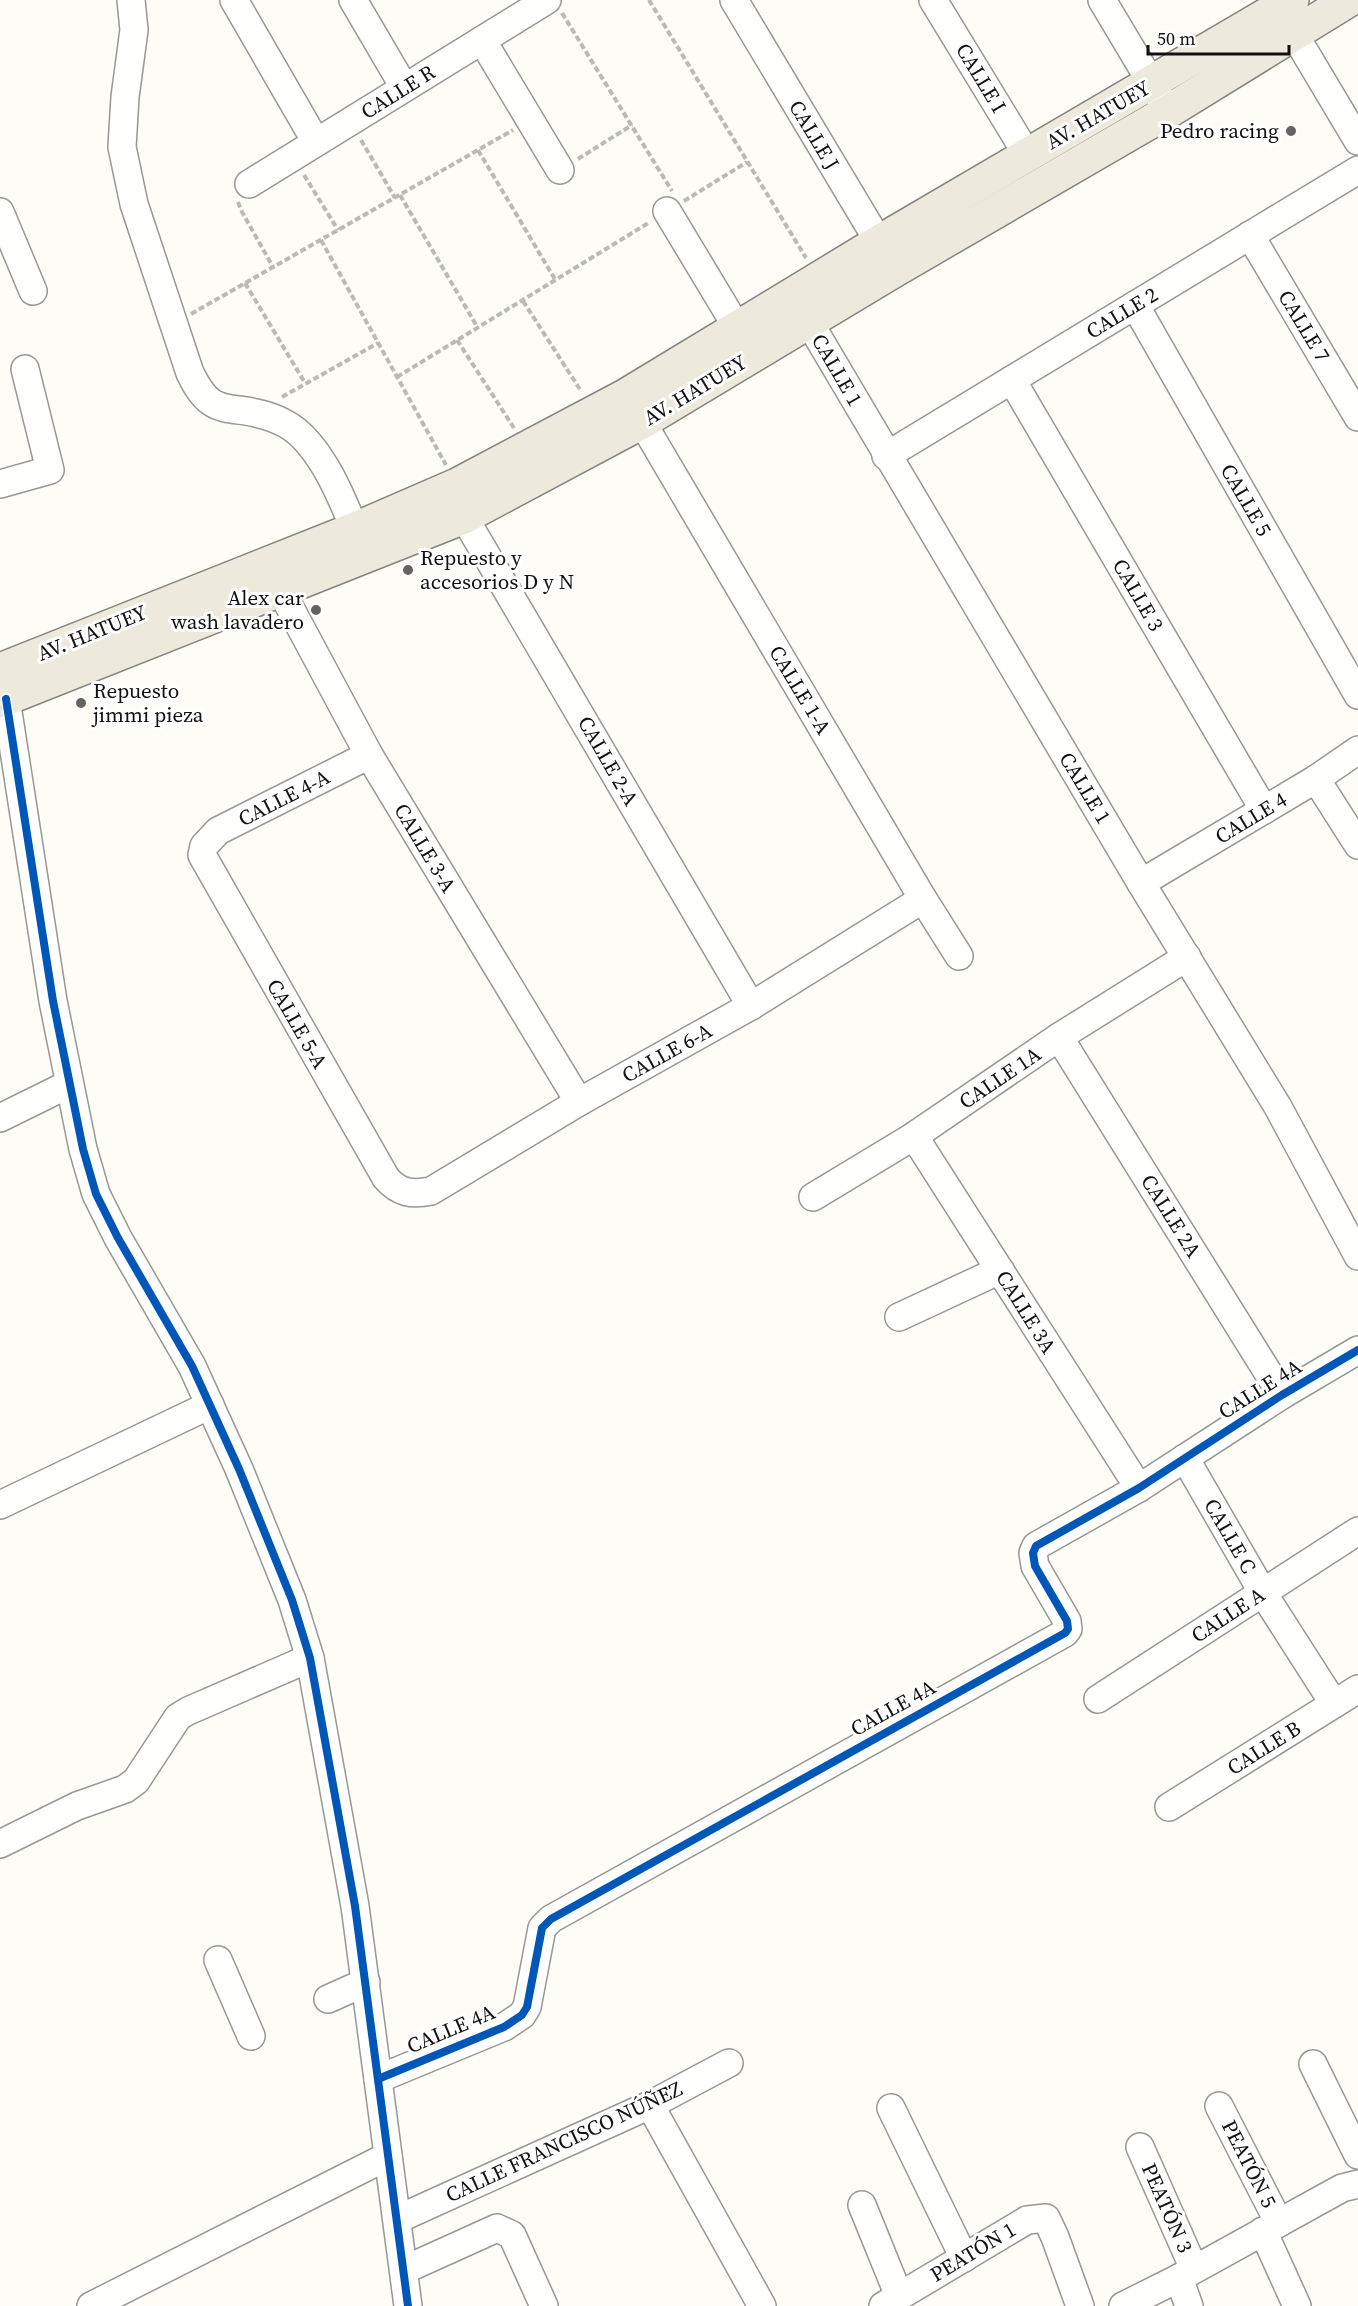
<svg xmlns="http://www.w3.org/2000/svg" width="1358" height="2306" font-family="'Source Serif 4',serif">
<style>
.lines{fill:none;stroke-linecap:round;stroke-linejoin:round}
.minor-casing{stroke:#979795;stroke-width:30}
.major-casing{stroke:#858482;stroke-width:36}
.path{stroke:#b9b9b8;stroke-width:4;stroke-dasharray:6 3;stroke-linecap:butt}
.minor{stroke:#fffffe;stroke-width:27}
.major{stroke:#ede9dc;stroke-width:33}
.cycleway-casing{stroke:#fff;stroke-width:11}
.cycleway{stroke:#0057b8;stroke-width:8}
.poi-dot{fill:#646362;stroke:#fff;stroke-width:2}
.labels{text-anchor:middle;stroke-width:6;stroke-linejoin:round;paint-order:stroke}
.street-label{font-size:21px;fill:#111;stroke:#fff}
.poi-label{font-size:21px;fill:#111;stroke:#fff;text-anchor:end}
</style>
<rect width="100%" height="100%" fill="#fdfcf7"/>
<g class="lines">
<defs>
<g id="minor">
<path d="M 131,0 L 134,30 L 125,97 L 122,147 L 134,204 L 190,373 C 195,383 201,395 211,402 C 224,411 242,409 256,413 C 265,415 277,419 286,424 C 323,444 347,510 362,548"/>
<polyline points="234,0 316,142"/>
<polyline points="353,0 404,87"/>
<polyline points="734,0 889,259"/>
<polyline points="933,0 1028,156"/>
<polyline points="1102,0 1161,99"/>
<polyline points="1284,17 1358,141"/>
<polyline points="482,40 560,170"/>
<polyline points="249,184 547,0"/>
<polyline points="667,211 738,329"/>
<polyline points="0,212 33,291"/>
<polyline points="1250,235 1358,417"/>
<polyline points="1135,305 1358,695"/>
<polyline points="809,322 1141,883 1278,1107 1358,1256"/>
<polyline points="1012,380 1264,810"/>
<polyline points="642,422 923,899 959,956"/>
<polyline points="886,456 1358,170"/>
<polyline points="0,484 50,470 25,369"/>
<polyline points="464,517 751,1006"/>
<polyline points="280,589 369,755 579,1102"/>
<polyline points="6,699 53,1001 83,1149 96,1194 118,1238 192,1366 239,1469 292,1600 310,1658 355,1906 408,2306"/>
<path d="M 369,755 L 218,831 L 204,846 L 202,855 L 386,1178 C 399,1193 412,1195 431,1191 L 579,1102 L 751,1006 L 923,899"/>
<polyline points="1316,779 1358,845"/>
<polyline points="1141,883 1316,779 1358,750"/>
<polyline points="1059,1037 1282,1395"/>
<polyline points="0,1118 69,1084"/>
<polyline points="914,1136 1139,1488"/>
<polyline points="813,1197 914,1136 1059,1037 1187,957"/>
<polyline points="899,1317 1000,1270"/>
<polyline points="1185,1458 1263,1593 1334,1704"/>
<polyline points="0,1505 210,1405"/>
<polyline points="1098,1699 1358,1531"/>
<polyline points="1169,1807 1358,1689"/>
<polyline points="0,1844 77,1806 125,1789 136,1781 178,1717 188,1711 310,1658"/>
<polyline points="218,1960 251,2036"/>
<polyline points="328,1999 366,1982"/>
<polyline points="1313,2064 1358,2155"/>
<polyline points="378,2079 504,2027 522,2015 527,2007 542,1928 551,1919 1065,1633 1068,1629 1067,1621 1035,1566 1033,1553 1036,1546 1139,1488 1282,1395 1358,1350"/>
<polyline points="650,2105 762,2306"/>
<polyline points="1219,2106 1279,2223"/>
<polyline points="891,2108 964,2258"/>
<polyline points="1140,2147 1194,2269"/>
<polyline points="862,2205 899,2296"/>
<polyline points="398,2219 650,2105 729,2063"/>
<polyline points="1263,2231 1297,2306"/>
<polyline points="404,2270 497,2228 512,2235 544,2306"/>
<polyline points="1179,2278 1189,2306"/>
<polyline points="91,2306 388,2156"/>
<polyline points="883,2306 1027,2220 1046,2218 1055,2237 1080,2306"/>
<polyline points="1123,2306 1179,2278 1342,2188 1358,2184"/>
</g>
<g id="major">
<polyline points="0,670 360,527 457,485 625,396 879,242 1292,0"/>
<polyline points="0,701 464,517 642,422 895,270 1169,111 1349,0"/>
</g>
</defs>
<use href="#minor" class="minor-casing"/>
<use href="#major" class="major-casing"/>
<g class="path">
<polyline points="649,0 806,258"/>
<polyline points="562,13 672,191"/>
<polyline points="361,140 395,198"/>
<polyline points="478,150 556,281"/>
<polyline points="578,159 632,125"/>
<polyline points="304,175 338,230"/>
<polyline points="400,195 478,328"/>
<polyline points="684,201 747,162"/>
<polyline points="238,202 242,212 273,267"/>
<polyline points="321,240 446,465"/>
<polyline points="245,283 305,383"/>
<polyline points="523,301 581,391"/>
<polyline points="191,314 513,130"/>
<polyline points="457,340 514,428"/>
<polyline points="397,377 650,222"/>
<polyline points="282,397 378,343"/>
</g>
<use href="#minor" class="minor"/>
<use href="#major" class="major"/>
<defs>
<g id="cycleway">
<polyline points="6,699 53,1001 83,1149 96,1194 118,1238 192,1366 239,1469 292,1600 310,1658 355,1906 408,2306"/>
<polyline points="378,2079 504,2027 522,2015 527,2007 542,1928 551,1919 1065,1633 1068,1629 1067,1621 1035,1566 1033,1553 1036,1546 1139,1488 1282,1395 1358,1350"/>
</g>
</defs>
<use href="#cycleway" class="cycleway-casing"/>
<use href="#cycleway" class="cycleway"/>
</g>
<g class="poi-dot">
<circle cx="1291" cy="131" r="6"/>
<circle cx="408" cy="570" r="6"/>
<circle cx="316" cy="610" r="6"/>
<circle cx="81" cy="703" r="6"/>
</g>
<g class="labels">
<g class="street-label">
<text transform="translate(981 78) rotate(59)" y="7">CALLE I</text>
<text transform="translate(398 92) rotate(-32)" y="7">CALLE R</text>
<text transform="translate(1098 115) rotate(-30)" y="7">AV. HATUEY</text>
<text transform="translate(814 135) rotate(59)" y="7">CALLE J</text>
<text transform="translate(1122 313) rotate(-31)" y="7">CALLE 2</text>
<text transform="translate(1304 326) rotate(59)" y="7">CALLE 7</text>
<text transform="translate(837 370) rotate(60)" y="7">CALLE 1</text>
<text transform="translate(695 390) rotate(-31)" y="7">AV. HATUEY</text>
<text transform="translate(1246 500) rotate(60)" y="7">CALLE 5</text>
<text transform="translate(1138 595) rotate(60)" y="7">CALLE 3</text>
<text transform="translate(92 633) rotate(-22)" y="7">AV. HATUEY</text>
<text transform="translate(800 690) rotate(59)" y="7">CALLE 1-A</text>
<text transform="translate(608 761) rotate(60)" y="7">CALLE 2-A</text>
<text transform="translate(1085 788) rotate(59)" y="7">CALLE 1</text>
<text transform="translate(284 798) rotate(-27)" y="7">CALLE 4-A</text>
<text transform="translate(1251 818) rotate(-31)" y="7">CALLE 4</text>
<text transform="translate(425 848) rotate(59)" y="7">CALLE 3-A</text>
<text transform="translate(297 1024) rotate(60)" y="7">CALLE 5-A</text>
<text transform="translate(667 1053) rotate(-29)" y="7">CALLE 6-A</text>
<text transform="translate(1000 1078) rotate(-34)" y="7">CALLE 1A</text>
<text transform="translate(1171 1216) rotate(58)" y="7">CALLE 2A</text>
<text transform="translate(1026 1312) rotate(58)" y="7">CALLE 3A</text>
<text transform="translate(1260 1389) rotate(-32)" y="7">CALLE 4A</text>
<text transform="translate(1230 1536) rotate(60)" y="7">CALLE C</text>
<text transform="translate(1228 1615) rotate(-33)" y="7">CALLE A</text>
<text transform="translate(893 1708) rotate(-29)" y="7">CALLE 4A</text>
<text transform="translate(1264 1748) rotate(-32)" y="7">CALLE B</text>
<text transform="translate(451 2029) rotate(-23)" y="7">CALLE 4A</text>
<text transform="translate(564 2142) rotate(-25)" y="7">CALLE FRANCISCO NÚÑEZ</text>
<text transform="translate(1249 2164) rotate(63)" y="7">PEATÓN 5</text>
<text transform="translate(1167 2208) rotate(66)" y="7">PEATÓN 3</text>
<text transform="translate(973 2252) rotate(-31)" y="7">PEATÓN 1</text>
</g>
<g class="poi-label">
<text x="1279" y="138">Pedro racing</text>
<text x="420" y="565" text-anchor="start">Repuesto y<tspan x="420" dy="24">accesorios D y N</tspan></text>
<text x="304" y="605">Alex car<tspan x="304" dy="24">wash lavadero</tspan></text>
<text x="93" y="698" text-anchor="start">Repuesto<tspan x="93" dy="24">jimmi pieza</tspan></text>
</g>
</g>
<path d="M1148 45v9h141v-9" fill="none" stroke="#111111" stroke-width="3"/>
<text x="1157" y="45" font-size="18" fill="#111111" stroke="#ffffff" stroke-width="4.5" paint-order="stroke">50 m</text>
</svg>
